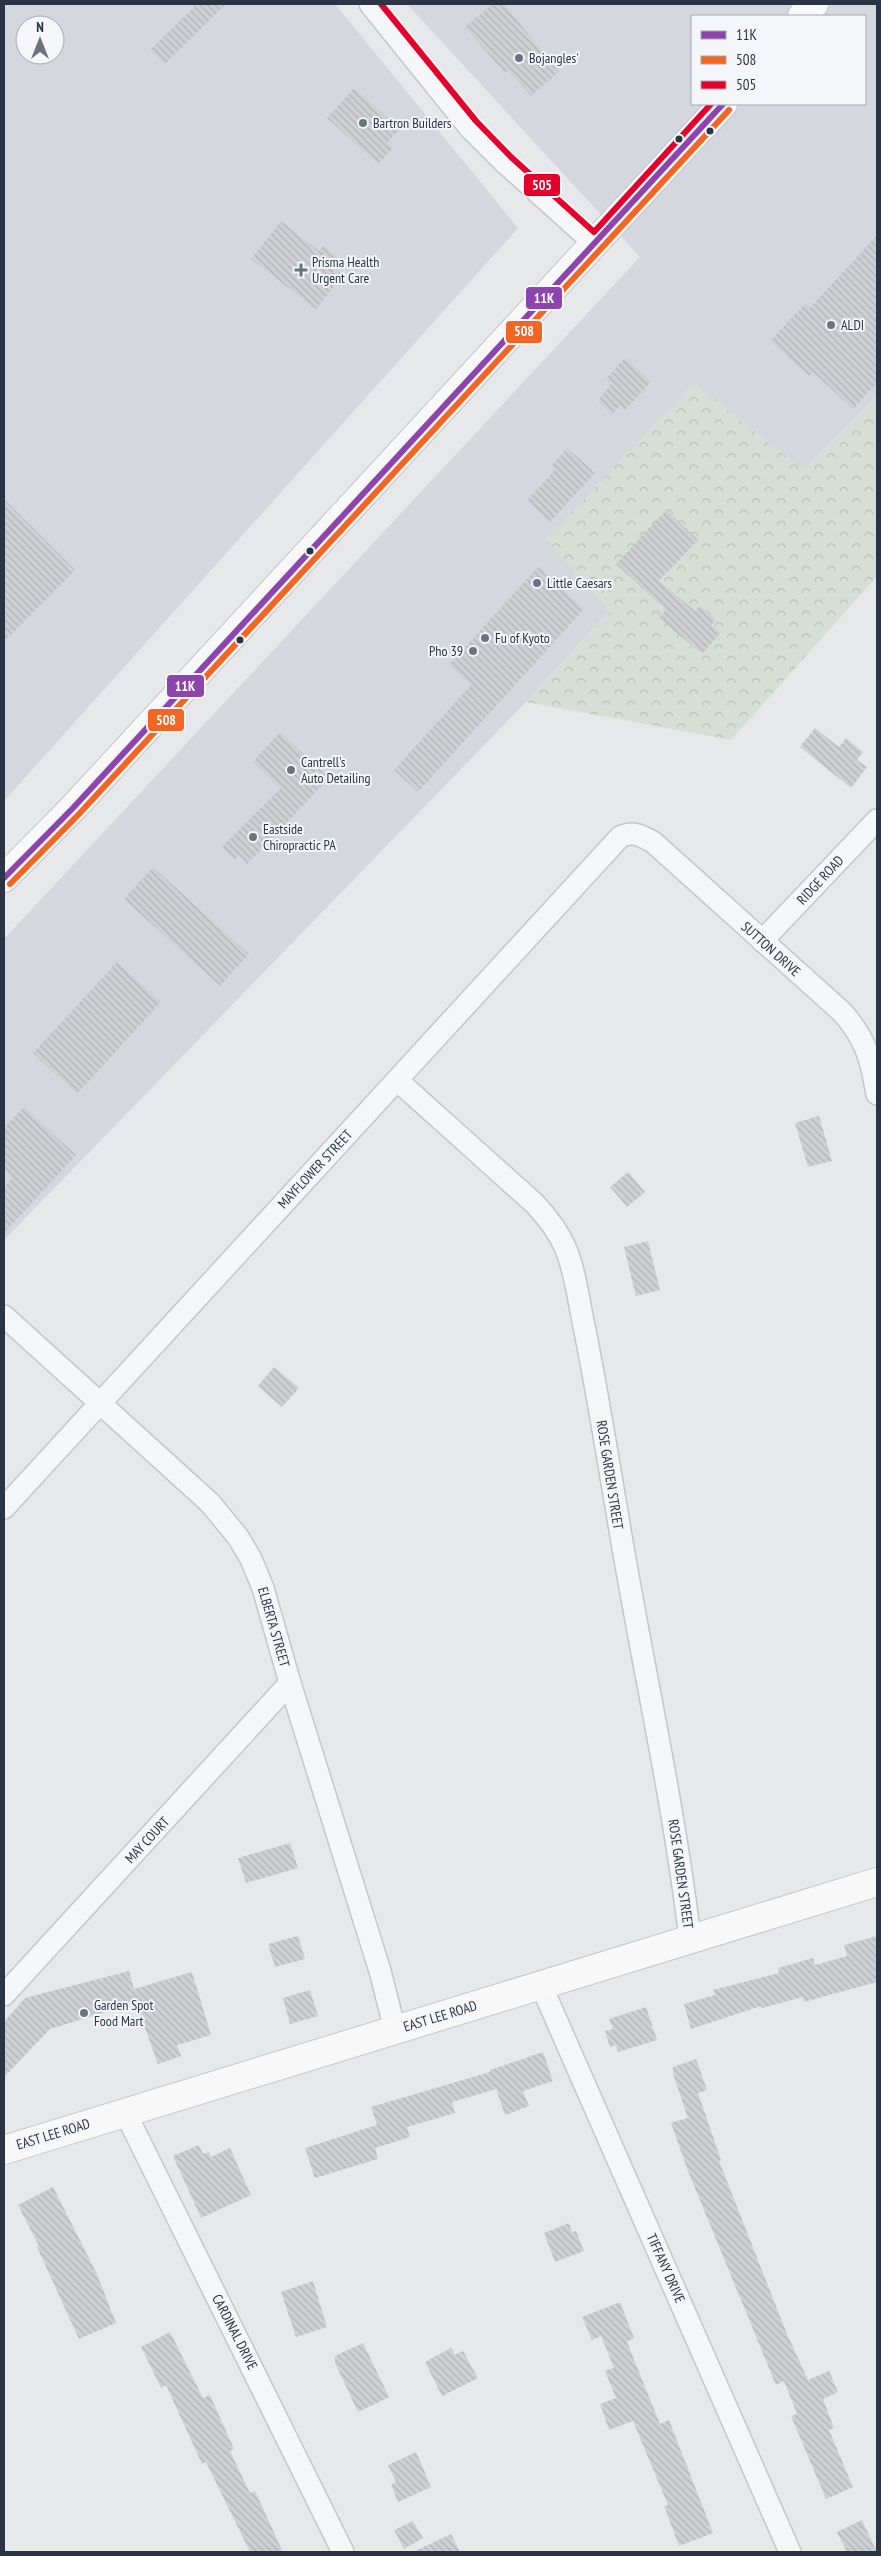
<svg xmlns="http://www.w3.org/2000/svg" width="881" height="2556" font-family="'PT Sans Narrow',sans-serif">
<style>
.built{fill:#d4d7dd;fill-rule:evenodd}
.forest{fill:url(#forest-crowns)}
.building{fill:url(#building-back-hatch)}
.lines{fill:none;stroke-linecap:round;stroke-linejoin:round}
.street-casing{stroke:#c4c6c8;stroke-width:24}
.secondary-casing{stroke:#c4c6c8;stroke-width:30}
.primary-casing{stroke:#c2c5c8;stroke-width:30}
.street{stroke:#f5f6f7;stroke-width:21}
.secondary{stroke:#f8f8f8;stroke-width:28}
.primary{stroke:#f8f8f8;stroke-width:28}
.bus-1-casing{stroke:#f4f6f9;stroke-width:10}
.bus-2-casing{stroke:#f4f6f9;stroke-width:10}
.bus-3-casing{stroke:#f4f6f9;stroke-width:10}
.bus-1{stroke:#8e44ad;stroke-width:6}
.bus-2{stroke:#f26522;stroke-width:6}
.bus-3{stroke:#e4002b;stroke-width:6}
.poi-dot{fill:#6c737f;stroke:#f4f6f9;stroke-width:2}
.bus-dot{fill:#2b3445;stroke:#f4f6f9;stroke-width:2}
.labels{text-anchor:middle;stroke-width:4;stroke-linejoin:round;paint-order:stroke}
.poi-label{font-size:14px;fill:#2b3445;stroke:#f4f6f9;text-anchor:start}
.street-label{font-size:14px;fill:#2b3445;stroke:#f4f6f9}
.line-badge{stroke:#f4f6f9;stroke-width:2}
.badge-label{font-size:14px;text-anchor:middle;font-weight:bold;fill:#fff}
</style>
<defs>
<pattern id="forest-crowns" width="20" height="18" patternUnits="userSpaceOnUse" patternTransform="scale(1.25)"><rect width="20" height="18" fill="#d6ded6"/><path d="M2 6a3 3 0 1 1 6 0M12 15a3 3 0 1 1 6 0" fill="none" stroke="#b8bfb9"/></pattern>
<pattern id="building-back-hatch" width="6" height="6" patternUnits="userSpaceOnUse" patternTransform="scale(1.25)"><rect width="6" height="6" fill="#ced0d3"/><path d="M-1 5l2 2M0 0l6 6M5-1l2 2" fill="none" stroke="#b1b3b6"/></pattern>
</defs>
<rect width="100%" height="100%" fill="#e6e8ea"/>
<g class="built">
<path d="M 4,4 L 335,4 L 518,228 L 4,801 ZM 25,25 L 55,25 L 55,55 L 25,55 Z"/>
<path d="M 407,4 L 877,4 L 877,397 L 803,470 L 694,383 L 547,539 L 610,611 L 526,702 L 4,1240 L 4,939 L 640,257 ZM 692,16 L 865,16 L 865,104 L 692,104 Z"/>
</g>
<polygon class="forest" points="694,383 803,470 877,397 877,576 731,740 526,702 610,612 546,539"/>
<g class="building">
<polygon points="197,4 226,4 165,64 150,50"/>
<polygon points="493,4 504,4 559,72 531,96 508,70 505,73 465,27"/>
<polygon points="354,88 400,129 387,143 393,148 378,164 327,118"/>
<polygon points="281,221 319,251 323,246 337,256 330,265 343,275 316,309 251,259"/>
<polygon points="877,235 877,383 853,409 813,372 809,376 770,341 805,304 810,308"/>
<polygon points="625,358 651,382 625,410 621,405 612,415 598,401 611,384 606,379"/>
<polygon points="567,448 595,473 550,522 527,501 555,470 551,466"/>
<polygon points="4,499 75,570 4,642"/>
<polygon points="666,510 698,540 659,581 695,611 700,606 716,620 711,625 720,633 702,654 659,618 666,610 616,564"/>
<polygon points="538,567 584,609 418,792 394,770 471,685 449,665"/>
<polygon points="815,728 839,747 846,738 863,752 857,760 867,767 851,788 800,747"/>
<polygon points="280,732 329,778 247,864 239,855 235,860 222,847 281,788 253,762"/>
<polygon points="153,867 249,954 220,986 124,899"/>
<polygon points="117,962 161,1002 77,1094 33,1053"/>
<polygon points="24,1107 76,1155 4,1233 4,1188 13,1177 4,1168 4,1128"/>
<polygon points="819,1116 832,1161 808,1167 795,1123"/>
<polygon points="628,1172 645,1192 627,1207 610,1187"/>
<polygon points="648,1241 660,1290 636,1296 624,1247"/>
<polygon points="274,1367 299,1388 282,1407 258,1386"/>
<polygon points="290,1843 298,1868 246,1883 238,1858"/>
<polygon points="298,1936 305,1959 275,1967 268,1944"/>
<polygon points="877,1936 877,1982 804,2002 803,1997 762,2008 761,2006 691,2029 684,2004 715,1995 713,1990 779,1973 778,1968 813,1958 815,1965 847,1956 844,1945"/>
<polygon points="129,1971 134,1989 192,1972 211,2035 177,2045 181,2056 158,2064 136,2003 50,2029 4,2077 4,2022 25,1998"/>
<polygon points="310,1990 318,2016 290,2024 283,1998"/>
<polygon points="646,2007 657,2040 618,2052 616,2045 610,2047 605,2031 613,2029 609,2019"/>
<polygon points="543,2052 553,2081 523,2091 529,2106 505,2115 496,2089 452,2102 455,2113 407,2127 410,2137 375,2148 378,2159 315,2178 305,2148 377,2125 371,2107 490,2072 490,2070"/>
<polygon points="696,2059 707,2090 698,2093 721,2160 719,2161 787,2334 808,2380 829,2371 838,2392 823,2399 834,2428 829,2430 853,2487 826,2499 791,2416 797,2414 784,2381 776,2385 688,2171 671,2123 688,2118 673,2074 673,2067"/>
<polygon points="199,2145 203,2154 209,2152 211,2157 230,2148 251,2195 201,2218 173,2156"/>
<polygon points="53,2187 96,2272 116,2323 79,2339 37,2247 39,2246 18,2205"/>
<polygon points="569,2223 572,2232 576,2231 584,2251 555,2262 544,2233"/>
<polygon points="313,2281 327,2327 296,2337 281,2292"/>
<polygon points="620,2302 634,2338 627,2342 660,2424 669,2420 713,2533 679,2546 664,2506 668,2505 633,2421 609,2430 600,2404 616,2398 605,2371 614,2368 601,2336 592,2340 582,2317"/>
<polygon points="170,2332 203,2398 210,2395 234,2449 230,2451 250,2493 255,2491 283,2552 250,2552 206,2462 202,2464 166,2385 161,2388 141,2347"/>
<polygon points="363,2343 389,2397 358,2412 335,2363 335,2356"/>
<polygon points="451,2348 455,2355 463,2351 478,2378 442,2396 425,2362"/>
<polygon points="416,2452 431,2487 398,2502 391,2485 396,2482 388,2465"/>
<polygon points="862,2520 877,2552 847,2552 837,2532"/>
<polygon points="413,2521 423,2538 404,2549 394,2530"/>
<polygon points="451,2534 460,2552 413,2552"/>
</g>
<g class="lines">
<defs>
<g id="street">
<polyline points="370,4 469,127 505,163 595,244"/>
<polyline points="762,941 877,820"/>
<path d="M 397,1080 L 535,1204 C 547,1217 558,1231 565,1247 C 575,1270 578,1297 583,1321 C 596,1384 606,1448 617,1512 C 640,1655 673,1795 690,1939"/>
<polyline points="4,1316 210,1503 238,1537 251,1559 263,1588 290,1683 380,1971 395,2030"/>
<path d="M 4,1508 L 620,837 C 633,831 640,835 653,842 L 842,1012 C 866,1039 871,1059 877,1094"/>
<polyline points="541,1985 790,2552"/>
<polyline points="4,1995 290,1683"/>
<polyline points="125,2112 343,2552"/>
</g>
<polyline id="secondary" points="4,2150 877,1882"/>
<g id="primary">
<polyline points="802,16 814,4"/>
<polyline points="4,878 73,808 723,104"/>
</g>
</defs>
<use href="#street" class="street-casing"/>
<use href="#secondary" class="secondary-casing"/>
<use href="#primary" class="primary-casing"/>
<use href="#street" class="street"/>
<use href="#secondary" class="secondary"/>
<use href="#primary" class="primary"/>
<defs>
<polyline id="bus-1" points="4,878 73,808 723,104"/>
<polyline id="bus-2" points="10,884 79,814 729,110"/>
<polyline id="bus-3" points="381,4 476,121 511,157 594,232 711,104"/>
</defs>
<use href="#bus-1" class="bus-1-casing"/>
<use href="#bus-2" class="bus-2-casing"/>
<use href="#bus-3" class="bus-3-casing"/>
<use href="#bus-1" class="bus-1"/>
<use href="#bus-2" class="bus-2"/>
<use href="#bus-3" class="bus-3"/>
</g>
<g class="poi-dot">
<circle cx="519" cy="58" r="5"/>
<circle cx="363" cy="123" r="5"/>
<path d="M298.5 262.5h5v5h5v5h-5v5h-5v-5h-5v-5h5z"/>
<circle cx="831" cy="325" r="5"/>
<circle cx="537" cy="583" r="5"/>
<circle cx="485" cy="638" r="5"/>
<circle cx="473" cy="651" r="5"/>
<circle cx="291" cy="770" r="5"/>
<circle cx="253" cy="837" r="5"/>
<circle cx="84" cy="2013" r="5"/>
</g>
<g class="bus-dot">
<circle cx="710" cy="131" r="4.5"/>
<circle cx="679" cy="139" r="4.5"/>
<circle cx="310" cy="551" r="4.5"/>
<circle cx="240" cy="640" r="4.5"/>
</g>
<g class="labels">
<g class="poi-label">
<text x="529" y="63">Bojangles'</text>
<text x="373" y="128">Bartron Builders</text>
<text x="312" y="267">Prisma Health<tspan x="312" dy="16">Urgent Care</tspan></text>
<text x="841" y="330">ALDI</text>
<text x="547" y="588">Little Caesars</text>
<text x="495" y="643">Fu of Kyoto</text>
<text x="463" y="656" text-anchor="end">Pho 39</text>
<text x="301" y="767">Cantrell's<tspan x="301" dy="16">Auto Detailing</tspan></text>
<text x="263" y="834">Eastside<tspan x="263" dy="16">Chiropractic PA</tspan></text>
<text x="94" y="2010">Garden Spot<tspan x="94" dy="16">Food Mart</tspan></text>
</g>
<g class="street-label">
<text transform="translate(820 880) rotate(-47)" y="5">RIDGE ROAD</text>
<text transform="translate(771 949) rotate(42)" y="5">SUTTON DRIVE</text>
<text transform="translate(315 1169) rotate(-47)" y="5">MAYFLOWER STREET</text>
<text transform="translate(610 1475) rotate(81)" y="5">ROSE GARDEN STREET</text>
<text transform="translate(274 1627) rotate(74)" y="5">ELBERTA STREET</text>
<text transform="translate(147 1840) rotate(-47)" y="5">MAY COURT</text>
<text transform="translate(681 1874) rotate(82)" y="5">ROSE GARDEN STREET</text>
<text transform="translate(440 2016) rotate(-17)" y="5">EAST LEE ROAD</text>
<text transform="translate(53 2134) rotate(-17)" y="5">EAST LEE ROAD</text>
<text transform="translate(666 2268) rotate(66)" y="5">TIFFANY DRIVE</text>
<text transform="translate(235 2332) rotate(63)" y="5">CARDINAL DRIVE</text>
</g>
</g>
<g class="line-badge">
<rect x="523" y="173" width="38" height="24" rx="5" fill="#e4002b"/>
<rect x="525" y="286" width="38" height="24" rx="5" fill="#8e44ad"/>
<rect x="505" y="320" width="38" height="24" rx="5" fill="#f26522"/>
<rect x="166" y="674" width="39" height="24" rx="5" fill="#8e44ad"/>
<rect x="147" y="708" width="38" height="24" rx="5" fill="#f26522"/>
</g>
<g class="badge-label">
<text x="542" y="190">505</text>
<text x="544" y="303">11K</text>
<text x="524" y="336">508</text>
<text x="185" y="691">11K</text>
<text x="166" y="725">508</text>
</g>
<rect width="881" height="2556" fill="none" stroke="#2b3445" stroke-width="10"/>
<rect x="691" y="15" width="175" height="90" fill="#f4f6f9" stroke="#a4a8b1"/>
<rect x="701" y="31" width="25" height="8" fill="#8e44ad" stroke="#a4a8b1"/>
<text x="736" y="40" font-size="15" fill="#2b3445">11K</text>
<rect x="701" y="56" width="25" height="8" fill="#f26522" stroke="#a4a8b1"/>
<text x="736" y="65" font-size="15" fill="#2b3445">508</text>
<rect x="701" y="81" width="25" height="8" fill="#e4002b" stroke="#a4a8b1"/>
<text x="736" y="90" font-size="15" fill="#2b3445">505</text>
<g transform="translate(40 40)"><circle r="24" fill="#f4f6f9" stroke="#a4a8b1"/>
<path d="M0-4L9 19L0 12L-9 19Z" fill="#6c737f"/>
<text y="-8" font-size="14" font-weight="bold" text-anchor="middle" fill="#2b3445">N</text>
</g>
</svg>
